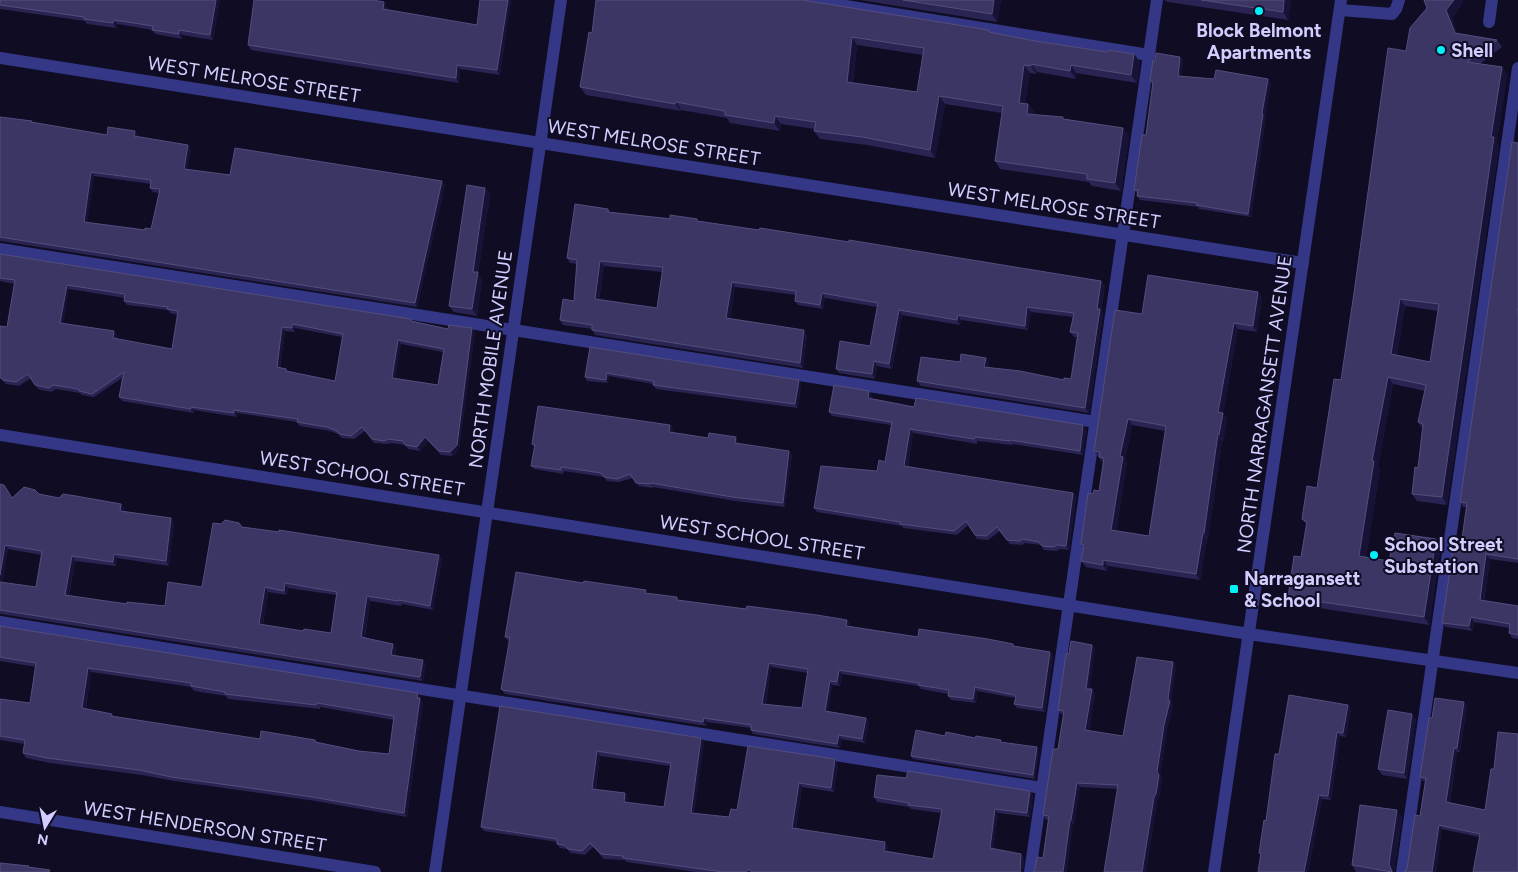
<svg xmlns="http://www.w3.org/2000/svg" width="1518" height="872" font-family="Figtree,sans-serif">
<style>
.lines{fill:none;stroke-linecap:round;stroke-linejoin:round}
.service{stroke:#343785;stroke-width:12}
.minor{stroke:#343785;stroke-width:12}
.tertiary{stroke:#343785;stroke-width:12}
.wall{fill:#2a2452;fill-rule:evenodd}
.shaded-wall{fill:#171337}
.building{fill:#3c3665;stroke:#534e7d;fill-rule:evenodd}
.poi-dot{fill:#00f1f9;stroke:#0f0c23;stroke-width:2}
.labels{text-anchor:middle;stroke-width:4;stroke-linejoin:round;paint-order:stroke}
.poi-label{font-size:19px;font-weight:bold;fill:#d1ceff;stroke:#0f0c23;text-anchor:start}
.street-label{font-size:19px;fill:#d1ceff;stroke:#0f0c23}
</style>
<rect width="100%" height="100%" fill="#0f0c23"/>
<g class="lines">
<g class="service">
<polyline points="809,0 1149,55"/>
<polyline points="1340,10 1392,14 1396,9 1399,0"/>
<polyline points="1489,22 1492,0"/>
<polyline points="0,249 1096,422"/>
<polyline points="0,622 1042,788"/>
<polyline points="1030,872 1157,0"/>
<polyline points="1402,872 1518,68"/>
</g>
<g class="minor">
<polyline points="0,58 1303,263"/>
<polyline points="0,435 1249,634 1518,673"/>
<polyline points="0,812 375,872"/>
<polyline points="435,872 561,0"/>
</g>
<polyline class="tertiary" points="1214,872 1341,0"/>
</g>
<g class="wall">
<polygon points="0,0 220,0 213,40 182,35 182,39 155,34 152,30 117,24 116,28 87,24 85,21 0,9"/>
<polygon points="480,0 511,0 500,75 460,69 459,83 251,50 248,45 387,6 387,10 477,25"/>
<polygon points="860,0 1001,0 997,22"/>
<polygon points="1164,0 1291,0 1288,20 1168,2"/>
<path d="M 1424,0 L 1462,0 L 1463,3 L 1452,18 L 1457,33 L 1497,40 L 1502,47 L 1480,64 L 1502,67 L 1507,75 L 1497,141 L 1499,145 L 1447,505 L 1417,501 L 1412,494 L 1418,468 L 1423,429 L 1418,422 L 1425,391 L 1393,384 L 1378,466 L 1380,469 L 1366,557 L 1389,561 L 1436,539 L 1441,546 L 1429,625 L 1293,604 L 1288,597 L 1301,557 L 1306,524 L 1302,519 L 1317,488 L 1341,380 L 1406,51 L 1427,8 ZM 1405,306 L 1438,311 L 1430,362 L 1397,355 Z"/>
<path d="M 989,30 L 990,33 L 1035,41 L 1107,52 L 1134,54 L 1140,62 L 1137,83 L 1076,73 L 1076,79 L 1037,72 L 1036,74 L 1030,73 L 1025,104 L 1028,104 L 1034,112 L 1034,114 L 1123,128 L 1129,136 L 1121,191 L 1092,186 L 1089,182 L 1000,169 L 995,161 L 1002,113 L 945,104 L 935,158 L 867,145 L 820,139 L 814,131 L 815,129 L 781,124 L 780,131 L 730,123 L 727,118 L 681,110 L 681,111 L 586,95 L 580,87 L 592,33 ZM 857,45 L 923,55 L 917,92 L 853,83 Z"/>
<polygon points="1180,57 1183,60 1181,76 1271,83 1265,116 1266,117 1251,217 1199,209 1198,207 1140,200 1137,196 1138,194 1134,190 1146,135 1153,85 1150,81 1155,61"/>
<path d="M 0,117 L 32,121 L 33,123 L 107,135 L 135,131 L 138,135 L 137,137 L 191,149 L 187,170 L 230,175 L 442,181 L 445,185 L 417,307 L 1,241 L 0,241 ZM 94,176 L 151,184 L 150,188 L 153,192 L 159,193 L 151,229 L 145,230 L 87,222 Z"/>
<polygon points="1518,143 1518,563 1490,559 1484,601 1518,606 1518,639 1512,638 1509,633 1509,628 1474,622 1472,631 1446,627 1442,623 1461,546 1467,507 1463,507 1460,502"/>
<polygon points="485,188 490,195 478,273 482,279 477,316 454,312 449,306"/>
<path d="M 608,209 L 610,212 L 699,221 L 1101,281 L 1105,286 L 1101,310 L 1103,314 L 1089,413 L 921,386 L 917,381 L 960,362 L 986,358 L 989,363 L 988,367 L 1064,380 L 1071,379 L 1077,337 L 1074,337 L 1070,332 L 1073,317 L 1031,312 L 1028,330 L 961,320 L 960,325 L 902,315 L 892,369 L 877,366 L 875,379 L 839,373 L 836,369 L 870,346 L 877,307 L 825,298 L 823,309 L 798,305 L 795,301 L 796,295 L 735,287 L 730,319 L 807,335 L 803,368 L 595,335 L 592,329 L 563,325 L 560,320 L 574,301 L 577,264 L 570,263 L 567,258 ZM 604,266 L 662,272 L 657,308 L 599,300 Z"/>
<path d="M 0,254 L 411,319 L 413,322 L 448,329 L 475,332 L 459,449 L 453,456 L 441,455 L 428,441 L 420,451 L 408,449 L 405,445 L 391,443 L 387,444 L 374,443 L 365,431 L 354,439 L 342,438 L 338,434 L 330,431 L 300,426 L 297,422 L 237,413 L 237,417 L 194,410 L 194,413 L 122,401 L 119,397 L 122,378 L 94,397 L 82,395 L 80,393 L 56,389 L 51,392 L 38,389 L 31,378 L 19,386 L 6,384 L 0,378 L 0,326 L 7,327 L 14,284 L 0,281 ZM 69,289 L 125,298 L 124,301 L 127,305 L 168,310 L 170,313 L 178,315 L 172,349 L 116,339 L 117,335 L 114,331 L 63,323 ZM 295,328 L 342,337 L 335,381 L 288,372 L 286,369 L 280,368 L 285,331 L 295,332 ZM 401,344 L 443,352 L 438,385 L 395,378 Z"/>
<path d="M 1258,292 L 1262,298 L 1257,332 L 1238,329 L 1223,413 L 1227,419 L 1223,441 L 1222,441 L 1208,539 L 1207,539 L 1200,580 L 1108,566 L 1107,571 L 1086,567 L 1081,561 L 1084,548 L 1081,544 L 1093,494 L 1099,491 L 1103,463 L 1094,451 L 1142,314 ZM 1132,425 L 1165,431 L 1149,536 L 1116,531 L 1127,463 L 1125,460 Z"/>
<polygon points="590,347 799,380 801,384 798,408 656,389 653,385 653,384 609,376 608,383 587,381 585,377"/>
<polygon points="872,395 872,399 914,407 1083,425 1086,429 1083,455 1013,444 1012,445 977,441 977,444 913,433 908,467 1073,493 1076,497 1069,550 1060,549 1056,551 1044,550 1041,545 1025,543 1022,545 1010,544 1000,531 988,540 977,539 968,525 957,535 903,528 902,526 817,512 814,508 877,471 885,462 891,425 832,416 829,412"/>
<polygon points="670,425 673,429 672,432 708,438 738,441 738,444 789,451 792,455 785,507 735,501 653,487 652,488 639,486 633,478 619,482 607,481 604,477 564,471 563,474 534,469 531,466 534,447 532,444"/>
<path d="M 0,484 L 12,498 L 39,494 L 59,498 L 121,504 L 124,508 L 124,511 L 171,518 L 174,522 L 169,566 L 117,558 L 116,566 L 75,561 L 69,596 L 127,604 L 165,606 L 202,587 L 242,528 L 442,559 L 433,610 L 402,604 L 401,606 L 370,601 L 365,638 L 393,644 L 396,648 L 395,655 L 426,664 L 423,681 L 1,614 L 0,614 ZM 8,549 L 42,555 L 36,587 L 2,583 ZM 288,588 L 336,595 L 331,633 L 303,631 L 263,625 L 268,592 L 287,595 Z"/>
<path d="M 648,594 L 679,600 L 746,609 L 847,620 L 850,624 L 849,626 L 918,637 L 1013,644 L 1014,646 L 1050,652 L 1053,656 L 1045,712 L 1017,708 L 1014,704 L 1015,698 L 977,691 L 976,703 L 951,700 L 948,696 L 948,694 L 921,689 L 919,686 L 842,674 L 840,686 L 832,685 L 828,711 L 866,718 L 869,722 L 865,743 L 841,739 L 840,748 L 753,734 L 751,730 L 751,728 L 707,722 L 706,726 L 505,694 L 501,689 L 510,641 L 508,641 L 505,637 ZM 771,667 L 808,673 L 802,708 L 766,704 Z"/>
<path d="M 0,626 L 421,697 L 421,700 L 423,703 L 407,817 L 309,800 L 174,781 L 142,775 L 50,763 L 26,758 L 23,753 L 25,744 L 0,740 L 0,699 L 30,703 L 36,667 L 0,661 ZM 91,672 L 191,687 L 194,691 L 226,696 L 228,699 L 320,709 L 320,707 L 394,720 L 389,754 L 359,751 L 317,742 L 315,740 L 260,739 L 113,716 L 112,714 L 86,709 Z"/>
<polygon points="1092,645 1095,649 1089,689 1092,689 1095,694 1089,731 1123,736 1173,662 1176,666 1171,702 1173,706 1167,729 1160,776 1162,779 1159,798 1157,801 1146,872 1104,872 1118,789 1080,787 1074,824 1073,824 1043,858 1048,820 1046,820 1043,815 1058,749 1064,715 1061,714 1058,710 1069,654"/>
<polygon points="1348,705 1351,709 1346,737 1340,736 1331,800 1322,799 1308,872 1258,872 1261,855 1259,853 1266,821 1279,754"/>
<path d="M 500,706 L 701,738 L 704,742 L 694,813 L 729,817 L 737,810 L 838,764 L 834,792 L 802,787 L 796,828 L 888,846 L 887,851 L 933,859 L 941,813 L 911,809 L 909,807 L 877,802 L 874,797 L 1033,795 L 1030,817 L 998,813 L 993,849 L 1021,854 L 1024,858 L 1023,872 L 696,872 L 626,862 L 625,860 L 604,859 L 593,847 L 585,855 L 571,853 L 567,849 L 560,848 L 557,844 L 557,842 L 484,831 L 481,827 ZM 600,756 L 670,766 L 664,807 L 627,803 L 628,797 L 596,789 Z"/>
<polygon points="1467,706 1460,752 1457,752 1450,803 1485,810 1494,769 1479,837 1442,829 1436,872 1404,872 1407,869 1420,816 1425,781 1423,781 1420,777 1432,718"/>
<polygon points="1416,719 1407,779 1382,775 1378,769"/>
<polygon points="945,736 1002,742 1039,751 1035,779 913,759 911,756"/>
<polygon points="1402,817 1394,871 1394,872 1356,872 1352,865"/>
</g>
<g class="shaded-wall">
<polygon points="216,0 220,0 213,40 210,35"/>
<polygon points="508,0 511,0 500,75 497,70"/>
<polygon points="994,0 1001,0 997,22 992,14"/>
<polygon points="1284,0 1291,0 1288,20 1283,12"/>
<polygon points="1454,0 1462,0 1463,3 1452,18 1460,40 1455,33 1446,10"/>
<polygon points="384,2 387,6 386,14 383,9"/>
<polygon points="114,20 117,24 116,28 113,23"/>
<polygon points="179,30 182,35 182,39 179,34"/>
<polygon points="852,37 857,45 852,90 847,82"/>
<polygon points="1134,54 1140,62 1137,83 1131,75"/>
<polygon points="1180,57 1183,60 1181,80 1178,76"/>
<polygon points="1031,64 1037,72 1036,74 1031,66"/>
<polygon points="457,65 460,69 459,83 456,78"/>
<polygon points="1024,65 1030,73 1024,111 1019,103"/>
<polygon points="1071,65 1076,73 1076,79 1070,71"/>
<polygon points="1502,67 1507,75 1497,141 1499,145 1447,505 1442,497 1491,137"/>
<polygon points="1268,79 1271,83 1265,116 1266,117 1251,217 1248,214 1262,113"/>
<polygon points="939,96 945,104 935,158 930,150"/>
<polygon points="676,102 681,110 681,111 675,104"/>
<polygon points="1028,104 1034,112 1033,121 1027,114"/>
<polygon points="775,116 781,124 780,131 774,123"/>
<polygon points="1123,128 1129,136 1121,191 1115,183"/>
<polygon points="135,131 138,135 137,140 134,136"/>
<polygon points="188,145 191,149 187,173 184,169"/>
<polygon points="91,172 94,176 87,226 84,222"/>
<polygon points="442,181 445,185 417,307 415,303"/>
<polygon points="485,188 490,195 478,273 482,279 477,316 472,309 473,272"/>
<polygon points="600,261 604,266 598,304 595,299"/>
<polygon points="1101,281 1105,286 1101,310 1103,314 1089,413 1085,408 1097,309"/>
<polygon points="732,282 735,287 730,323 726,318"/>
<polygon points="67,285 69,289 63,327 60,323"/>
<polygon points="1258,292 1262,298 1257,332 1253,326"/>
<polygon points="822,293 825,298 823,309 820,305"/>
<polygon points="1400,299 1405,306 1396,361 1391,354"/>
<polygon points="1027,307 1031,312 1028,330 1025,326"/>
<polygon points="899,310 902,315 892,369 889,364"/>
<polygon points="958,315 961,320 960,325 957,320"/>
<polygon points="1234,323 1238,329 1223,413 1227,419 1223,441 1219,435 1218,412"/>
<polygon points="293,324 295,328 295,332 292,328"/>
<polygon points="282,327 285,331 279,371 277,367"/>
<polygon points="472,328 475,332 459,449 453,456 450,452"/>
<polygon points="804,330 807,335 803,368 800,363"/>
<polygon points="114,331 117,335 116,342 113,338"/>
<polygon points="398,340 401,344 395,382 392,378"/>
<polygon points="986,358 989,363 988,371 984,367"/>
<polygon points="874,361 877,366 875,379 872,374"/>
<polygon points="607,373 609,376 608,383 606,380"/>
<polygon points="1388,377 1393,384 1378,466 1380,469 1365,563 1359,556 1372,461"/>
<polygon points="799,380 801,384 798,408 795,404"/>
<polygon points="869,391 872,395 871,402 868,398"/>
<polygon points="191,407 194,410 194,413 191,409"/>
<polygon points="234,410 237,413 237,417 234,413"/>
<polygon points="1128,419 1132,425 1125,460 1127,463 1115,536 1111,530 1120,456"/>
<polygon points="670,425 673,429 672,435 669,432"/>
<polygon points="1083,425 1086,429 1083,455 1080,451"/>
<polygon points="910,429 913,433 907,470 904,466"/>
<polygon points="1218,434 1222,441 1208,539 1204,533"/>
<polygon points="425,437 428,441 420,451 417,447"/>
<polygon points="736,437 738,441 737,447 735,443"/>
<polygon points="789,451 792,455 785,507 783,503"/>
<polygon points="1073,493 1076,497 1069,550 1066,546"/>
<polygon points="121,504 124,508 123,515 120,511"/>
<polygon points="171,518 174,522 169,566 166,561"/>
<polygon points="1203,533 1207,539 1200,580 1196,574"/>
<polygon points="1436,539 1441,546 1429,625 1424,617"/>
<polygon points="5,545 8,549 2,586 0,584 0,575"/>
<polygon points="114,554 117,558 116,566 113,562"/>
<polygon points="1486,554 1490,559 1483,604 1480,600"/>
<polygon points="439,555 442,559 433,610 430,606"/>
<polygon points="72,556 75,561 68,599 65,595"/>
<polygon points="1103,560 1108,566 1107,571 1103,565"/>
<polygon points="285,583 288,588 287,595 284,591"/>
<polygon points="265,587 268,592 262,629 259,624"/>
<polygon points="367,596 370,601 364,642 361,637"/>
<polygon points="1471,617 1474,622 1472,631 1469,626"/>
<polygon points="847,620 850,624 849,630 846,626"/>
<polygon points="393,644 396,648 394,659 391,655"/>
<polygon points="1092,645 1095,649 1089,693 1086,689"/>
<polygon points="1050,652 1053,656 1045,712 1042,708"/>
<polygon points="423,660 426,664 423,681 420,677"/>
<polygon points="1173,662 1176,666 1171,702 1173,706 1167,729 1160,776 1157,772"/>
<polygon points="769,663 771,667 765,708 762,704"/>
<polygon points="88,668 91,672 85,713 82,708"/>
<polygon points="839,670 842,674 840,686 837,682"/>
<polygon points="830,681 832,685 828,715 825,711"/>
<polygon points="975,687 977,691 976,703 973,699"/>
<polygon points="1092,689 1095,694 1088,735 1085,730"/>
<polygon points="418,693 421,697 421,700 423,703 407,817 404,813"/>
<polygon points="1464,702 1467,706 1460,752 1457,748"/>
<polygon points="1348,705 1351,709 1346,737 1343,733"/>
<polygon points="1412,714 1416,719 1407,779 1404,773"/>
<polygon points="704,718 707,722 706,726 703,722"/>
<polygon points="866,718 869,722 865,743 862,739"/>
<polygon points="1337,732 1340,736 1331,800 1328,796"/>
<polygon points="839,735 841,739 840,748 837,744"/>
<polygon points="701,738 704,742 694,817 691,813"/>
<polygon points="1037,747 1039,751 1035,779 1033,775"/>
<polygon points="1454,748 1457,752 1449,806 1446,802"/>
<polygon points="597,751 600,756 595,793 592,789"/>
<polygon points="835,759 838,764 834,792 831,788"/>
<polygon points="1159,775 1162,779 1159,798 1157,801 1146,872 1142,872 1154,797"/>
<polygon points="799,783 802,787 795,832 792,828"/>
<polygon points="1077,783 1080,787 1074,824 1071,820"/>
<polygon points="1030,791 1033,795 1030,817 1027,813"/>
<polygon points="625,793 628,797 627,807 624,802"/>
<polygon points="1319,795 1322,799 1308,872 1304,872"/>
<polygon points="995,809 998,813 993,852 990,848"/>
<polygon points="1397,810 1402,817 1394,871 1394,872 1393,872 1389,864"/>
<polygon points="1070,820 1073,824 1067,872 1063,872"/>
<polygon points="1439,825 1442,829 1436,872 1432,872"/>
<polygon points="885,842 888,846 887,855 884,851"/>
<polygon points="1021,854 1024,858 1023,872 1020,872 1020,871"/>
</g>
<g class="building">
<polygon points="0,0 216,0 210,35 179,30 179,34 152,30 153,26 114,20 113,23 84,19 84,17 0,5"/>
<polygon points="254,0 373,0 384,2 383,9 477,25 480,0 508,0 497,70 457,65 456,78 248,45"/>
<path d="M 596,0 L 802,0 L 989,30 L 989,32 L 1035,41 L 1107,52 L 1108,50 L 1134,54 L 1131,75 L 1071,65 L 1070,71 L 1031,64 L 1031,66 L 1024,65 L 1019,103 L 1028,104 L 1027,114 L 1063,117 L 1063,119 L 1123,128 L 1115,183 L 1087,179 L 1087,174 L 995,161 L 1003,106 L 939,96 L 930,150 L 862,137 L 814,131 L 816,122 L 775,116 L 774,123 L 725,115 L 725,111 L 676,102 L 675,104 L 580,87 L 589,32 L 592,33 ZM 852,37 L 924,48 L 917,92 L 847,82 Z"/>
<polygon points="903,0 994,0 992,14"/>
<polygon points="1201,0 1284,0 1283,12"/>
<path d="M 1424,0 L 1454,0 L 1446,10 L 1455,33 L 1497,40 L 1467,62 L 1502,67 L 1491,137 L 1494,137 L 1442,497 L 1412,494 L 1415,467 L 1418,468 L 1423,424 L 1418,422 L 1426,385 L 1388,377 L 1372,461 L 1374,461 L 1359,556 L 1389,561 L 1395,533 L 1436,539 L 1424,617 L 1288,597 L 1294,556 L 1301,557 L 1307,522 L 1302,519 L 1307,486 L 1317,488 L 1334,379 L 1341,380 L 1354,293 L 1388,48 L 1406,51 L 1410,28 L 1427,8 ZM 1400,299 L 1439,304 L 1430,362 L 1391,354 Z"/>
<polygon points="1156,53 1180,57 1178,76 1214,79 1216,70 1268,79 1262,113 1263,114 1248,214 1196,205 1197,203 1137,196 1138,190 1134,190 1142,135 1146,135 1153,82 1150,81 1153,60 1155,61"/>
<path d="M 0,117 L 32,121 L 31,122 L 107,135 L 108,127 L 135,131 L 134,136 L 188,145 L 184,169 L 230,175 L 235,148 L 442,181 L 415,303 L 0,237 ZM 91,172 L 151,180 L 150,188 L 160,189 L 151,229 L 145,228 L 145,230 L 84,222 Z"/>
<polygon points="1512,142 1518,143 1518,307 1517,313 1518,313 1518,559 1486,554 1480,600 1518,606 1518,635 1509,633 1510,624 1471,617 1469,626 1442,623 1454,544 1461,546 1467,503 1460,502"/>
<polygon points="467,185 485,188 473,272 478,272 472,309 449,306"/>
<path d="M 575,204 L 608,209 L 608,212 L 670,219 L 670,215 L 697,219 L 697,221 L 759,230 L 760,228 L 849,242 L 849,240 L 1101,281 L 1097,309 L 1100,309 L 1085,408 L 917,381 L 921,357 L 960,362 L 961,354 L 986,358 L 984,367 L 1020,371 L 1064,380 L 1064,378 L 1071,379 L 1078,333 L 1070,332 L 1074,313 L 1027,307 L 1025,326 L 958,315 L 957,320 L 899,310 L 889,364 L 874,361 L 872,374 L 836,369 L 840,341 L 870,346 L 878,303 L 822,293 L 820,305 L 795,301 L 796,291 L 732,282 L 726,318 L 804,330 L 800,363 L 592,330 L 592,325 L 560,320 L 563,299 L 574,301 L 577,260 L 567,258 ZM 600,261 L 663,267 L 657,308 L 595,299 Z"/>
<path d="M 0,254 L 411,319 L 411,321 L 448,329 L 449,325 L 472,328 L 457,445 L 450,452 L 439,451 L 425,437 L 417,447 L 405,445 L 403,441 L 388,439 L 384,441 L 372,439 L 362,427 L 351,436 L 340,434 L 335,430 L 327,427 L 297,422 L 298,419 L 234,410 L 234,413 L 191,407 L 191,409 L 119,397 L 124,372 L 92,394 L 79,391 L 78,389 L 53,385 L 49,388 L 35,385 L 28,374 L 16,382 L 3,380 L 0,377 L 0,326 L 7,327 L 15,280 L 0,278 ZM 67,285 L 125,294 L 124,301 L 168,307 L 167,309 L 178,311 L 172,349 L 113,338 L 114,331 L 60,323 ZM 293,324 L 343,334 L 335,381 L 286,371 L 286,369 L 277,367 L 282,327 L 292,328 ZM 398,340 L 444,349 L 438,385 L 392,378 Z"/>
<path d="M 1148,275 L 1258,292 L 1253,326 L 1234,323 L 1218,412 L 1223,413 L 1219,435 L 1218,434 L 1204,533 L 1203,533 L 1196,574 L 1103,560 L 1103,565 L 1081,561 L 1084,545 L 1081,544 L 1088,493 L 1093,494 L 1094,490 L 1099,491 L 1104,458 L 1099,457 L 1100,452 L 1094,451 L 1115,310 L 1142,314 ZM 1128,419 L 1166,426 L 1149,536 L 1111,530 L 1123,457 L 1120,456 Z"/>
<polygon points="590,347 799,380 795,404 653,385 654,381 607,373 606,380 585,377"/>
<polygon points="834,385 869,391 868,398 914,407 916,398 1083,425 1080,451 1010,440 1010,441 975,437 974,439 910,429 904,466 1073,493 1066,546 1057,545 1053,547 1042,546 1039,542 1023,539 1019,541 1007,540 997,527 986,536 975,535 966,521 954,531 900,524 900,522 814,508 821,466 877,471 879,460 885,462 892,422 829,412"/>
<polygon points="538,406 670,425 669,432 708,438 709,433 736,437 735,443 789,451 783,503 732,497 651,483 650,484 636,483 630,474 617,479 604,477 601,473 561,467 561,470 531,466 535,445 532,444"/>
<path d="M 0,484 L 4,485 L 12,498 L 24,487 L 35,490 L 39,494 L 59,498 L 63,494 L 76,496 L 121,504 L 120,511 L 171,518 L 166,561 L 114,554 L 113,562 L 72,556 L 65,595 L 127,604 L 127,602 L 165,606 L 168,582 L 202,587 L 213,523 L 221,524 L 225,520 L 239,523 L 242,527 L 279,532 L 279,530 L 439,555 L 430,606 L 399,600 L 398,601 L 367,596 L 361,637 L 393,644 L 391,655 L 423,660 L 420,677 L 0,610 L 0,582 L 36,587 L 42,551 L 5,545 L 0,575 ZM 285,583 L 337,592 L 331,633 L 304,629 L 303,631 L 259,624 L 265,587 L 284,591 Z"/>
<path d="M 516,572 L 583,583 L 584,581 L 646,590 L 645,593 L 677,597 L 677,600 L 746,609 L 747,606 L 817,615 L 847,620 L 846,626 L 918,637 L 919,629 L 988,639 L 1013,644 L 1013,646 L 1050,652 L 1042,708 L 1014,704 L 1016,697 L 1014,695 L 975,687 L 973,699 L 948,696 L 949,690 L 918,685 L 919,683 L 839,670 L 837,682 L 830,681 L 825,711 L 866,718 L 862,739 L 839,735 L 837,744 L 751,730 L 751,725 L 704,718 L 703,722 L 502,690 L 501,689 L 510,637 L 505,637 ZM 769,663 L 808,669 L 802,708 L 762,704 Z"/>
<path d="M 0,626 L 418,693 L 417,698 L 420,698 L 404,813 L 306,796 L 171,777 L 139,770 L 47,758 L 23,753 L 25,740 L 0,736 L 0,699 L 30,703 L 36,663 L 0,657 ZM 88,668 L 191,683 L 191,686 L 225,692 L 225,694 L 316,705 L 317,703 L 394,716 L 389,754 L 359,751 L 315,742 L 315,740 L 261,731 L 260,739 L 111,716 L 112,714 L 82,708 Z"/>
<polygon points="1071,641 1092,645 1086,689 1092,689 1085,730 1123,736 1137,657 1173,662 1168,699 1170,701 1164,725 1157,772 1159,775 1156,794 1154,797 1142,872 1104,872 1118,785 1077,783 1071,820 1070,820 1063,872 1033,872 1035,869 1037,857 1043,858 1049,816 1043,815 1053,749 1058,749 1064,711 1058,710 1066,654 1069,654"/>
<polygon points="1289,695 1348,705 1343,733 1337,732 1328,796 1319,795 1304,872 1258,872 1261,853 1259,853 1264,820 1266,821 1275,754 1279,754"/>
<polygon points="1435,698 1464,702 1457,748 1454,748 1446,802 1485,810 1491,769 1494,769 1498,732 1518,734 1518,872 1473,872 1480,834 1439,825 1432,872 1404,872 1407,869 1415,815 1420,816 1426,778 1420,777 1429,718 1432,718"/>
<path d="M 500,706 L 701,738 L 691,813 L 729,817 L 731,809 L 737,810 L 748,746 L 835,759 L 831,788 L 799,783 L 792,828 L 885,842 L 884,851 L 933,859 L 942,809 L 908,805 L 909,803 L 874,797 L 877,775 L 906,778 L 908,771 L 1030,791 L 1027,813 L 995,809 L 990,848 L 1021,854 L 1020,871 L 1021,872 L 752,872 L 749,869 L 745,872 L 723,872 L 623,858 L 623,856 L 601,854 L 590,843 L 582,851 L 568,849 L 564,845 L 557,844 L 557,839 L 481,827 ZM 597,751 L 671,763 L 664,807 L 624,802 L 625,793 L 592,789 Z"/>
<polygon points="1388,710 1412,714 1404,773 1378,769"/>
<polygon points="916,730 945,736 946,732 975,738 976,736 1001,740 1000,742 1037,747 1033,775 911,756"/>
<polygon points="1360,805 1397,810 1389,864 1392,872 1352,865"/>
<polygon points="0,863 29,866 28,867 50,870 49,872 0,872"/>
</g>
<g class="poi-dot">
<circle cx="1259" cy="11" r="5"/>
<circle cx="1441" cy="50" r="5"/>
<circle cx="1374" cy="555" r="5"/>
<rect x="1229" y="584" width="10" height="10" rx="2.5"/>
</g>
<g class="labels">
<g class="poi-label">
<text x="1259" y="37" text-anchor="middle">Block Belmont<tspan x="1259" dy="22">Apartments</tspan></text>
<text x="1451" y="57">Shell</text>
<text x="1384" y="551">School Street<tspan x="1384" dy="22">Substation</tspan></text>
<text x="1244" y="585">Narragansett<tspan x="1244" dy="22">&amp; School</tspan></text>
</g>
<g class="street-label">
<text transform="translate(254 79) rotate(9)" y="7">WEST MELROSE STREET</text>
<text transform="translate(654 142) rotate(9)" y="7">WEST MELROSE STREET</text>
<text transform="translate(1054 205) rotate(9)" y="7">WEST MELROSE STREET</text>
<text transform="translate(490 359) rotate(-82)" y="7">NORTH MOBILE AVENUE</text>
<text transform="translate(1264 404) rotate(-82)" y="7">NORTH NARRAGANSETT AVENUE</text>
<text transform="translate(362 473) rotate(9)" y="7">WEST SCHOOL STREET</text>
<text transform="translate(762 537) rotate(9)" y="7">WEST SCHOOL STREET</text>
<text transform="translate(205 826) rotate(9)" y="7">WEST HENDERSON STREET</text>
</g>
</g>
<g transform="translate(45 827) rotate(190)" stroke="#0f0c23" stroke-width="4" paint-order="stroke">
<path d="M0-4L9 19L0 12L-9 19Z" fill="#d1ceff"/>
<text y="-8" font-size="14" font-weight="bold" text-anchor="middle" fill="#d1ceff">N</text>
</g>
</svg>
